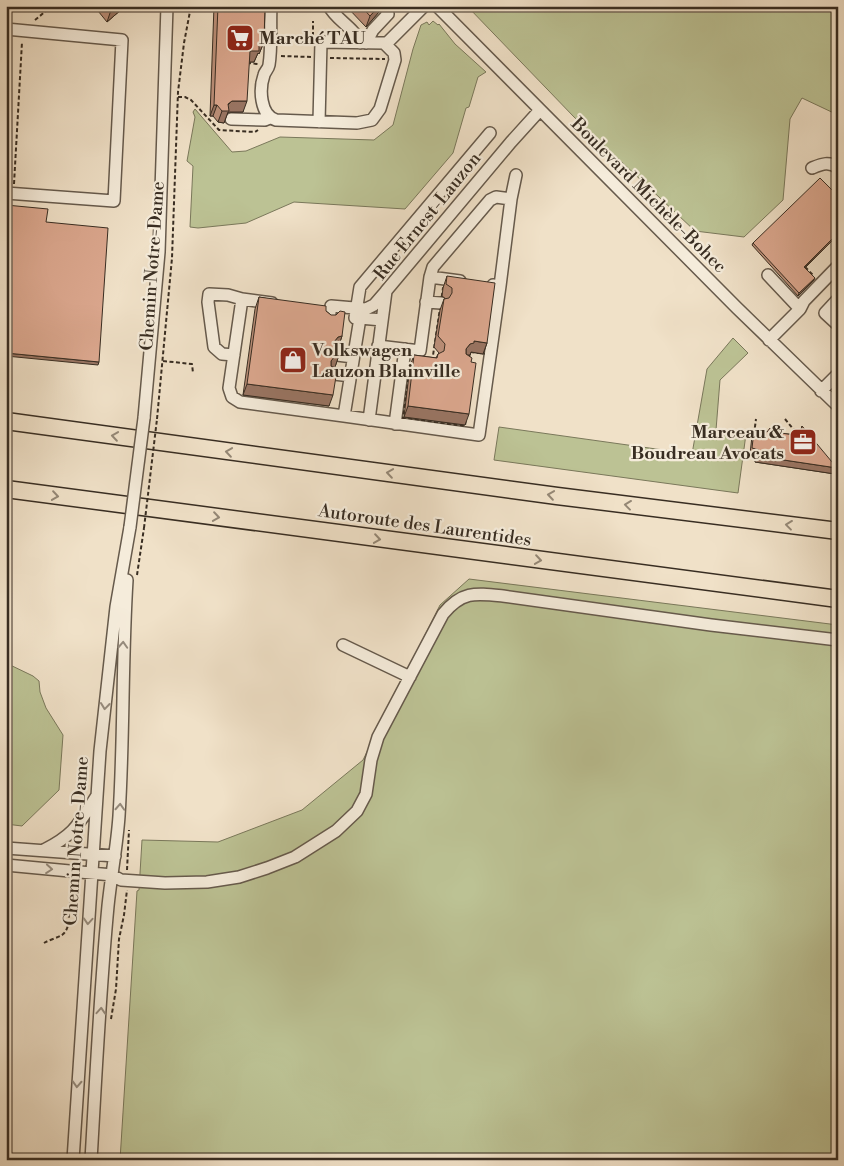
<svg xmlns="http://www.w3.org/2000/svg" width="844" height="1166" font-family="'Libre Bodoni',serif">
<style>
.green{fill:#bcc294;stroke:#7a785b}
.lines{fill:none;stroke-linecap:round;stroke-linejoin:round}
.minor-casing{stroke:#665a4c;stroke-width:14}
.highway-casing{stroke:#382d22;stroke-width:19}
.path{stroke:#382d22;stroke-width:2;stroke-dasharray:4 2.5;stroke-linecap:butt}
.minor{stroke:#f5ecdb;stroke-width:11}
.highway{stroke:#f0e1c8;stroke-width:16}
.minor-bridge-casing{stroke:#665a4c;stroke-width:14;stroke-linecap:butt}
.path-bridge{stroke:#382d22;stroke-width:2;stroke-dasharray:4 2.5;stroke-linecap:butt}
.minor-bridge{stroke:#f5ecdb;stroke-width:11}
.wall{fill:#bc907a;stroke:#382d22}
.shaded-wall{fill:#997563;stroke:#382d22}
.building{fill:#dba78e;stroke:#382d22}
.oneway{stroke:#948775}
.oneway2{stroke:#968c7e}
.labels{text-anchor:middle;stroke-width:4.5;stroke-linejoin:round;paint-order:stroke}
.poi-label{font-size:18px;font-weight:bold;fill:#382d22;stroke:#f5ecdb;text-anchor:start}
.street-label{font-size:18px;fill:#382d22;stroke:#f5ecdb}
</style>
<rect width="100%" height="100%" fill="#f0e1c8"/>
<filter id="stains"><feTurbulence type="fractalNoise" baseFrequency=".004" numOctaves="4"/><feColorMatrix values="0 0 0 0 .2 0 0 0 0 .09 0 0 0 0 .02 0 0 0 .5 -.17"/></filter>
<radialGradient id="worn" r=".72"><stop offset=".6" stop-color="#630" stop-opacity="0"/><stop offset="1" stop-color="#630" stop-opacity=".3"/></radialGradient>
<path class="green" d="M467,6h371v109l-36,-17 -12,21 -7,81 -39,37 -49,-6 -121,-114z
M433,21l5,4 1,-1 16,20 31,28 -8,5 -9,30 -3,1 -13,45 -48,56 -111,-7 -48,21 -48,5 -8,-1 3,-61 -6,-5 8,-44 -2,-5 2,-3 37,43 14,-1 34,-14 94,3 19,-15 20,-76 8,-24 6,-3 2,3z
M733,338l15,15 -28,27 -4,50 30,4 -8,59 -244,-33 5,-33 193,27 15,-85z
M469,579l369,46v535h-718l17,-269 2,-1 3,-50 76,2 84,-32 61,-50 77,-155z
M6,663l27,13 6,5 1,11 6,16 17,27 -4,55 -37,36 -16,-2z"/>
<g class="lines">
<defs>
<path id="minor" d="M271,6c-1,20 1,40 -2,59 -1,5 -4,6 -5,10 -5,14 -4,40 12,45l81,3 15,-3 8,-11 15,-49 -1,-7 -10,-10 -63,-1 -2,80
M329,6c7,14 26,22 31,37
M437,6l300,302 101,98
M6,29l116,11 -8,161 -108,-8
M366,43l7,-13 15,-16 -3,-8
M386,44l38,-38
M231,119l34,1 5,-2
M812,168c10,-4 17,-7 26,0
M511,199l5,-24
M768,275l32,34 -31,31
M430,277l3,-10 57,-67 6,-3 15,2 -11,87 -7,-1
M838,299l-13,14 13,12
M426,302l15,1
M272,303l-30,-4 -13,89 3,9 8,5 104,14
M800,309l4,-8 34,-35
M355,318l5,-31 130,-154
M329,319l2,-13 35,3 8,-4 13,-15
M382,320l-22,-2 -16,98 135,19 21,-149
M378,346l42,5 10,-74 30,4
M234,355l-12,-1 -8,-7 -6,-45 1,-8 19,1 14,4
M337,355l16,2
M334,374l17,2
M821,391l17,-17
M144,418l15,-166 8,-246
M369,420l17,-129 125,-149 29,-32
M395,424l10,-75
M343,645l67,32
M6,848l109,8
M44,850c31,-16 34,-25 52,-53
M6,865l106,10 9,5 44,3 42,-1 32,-5 28,-9 28,-11 41,-26 21,-20 9,-17 5,-34 7,-23 65,-123c19,-23 32,-21 60,-18l208,29 127,15
M73,1160l27,-409 16,-144 14,-80
M91,1160c5,-85 9,-170 17,-254 3,-30 9,-60 11,-90 5,-79 3,-157 8,-236"/>
<path id="highway" d="M6,421l551,75 281,35
M6,489l832,110"/>
</defs>
<use href="#minor" class="minor-casing"/>
<use href="#highway" class="highway-casing"/>
<path class="path" d="M314,11v-5
M35,20l17,-14
M313,36v-15
M281,56l30,1
M330,58l55,1
M247,63l11,1
M178,97h7l6,3 28,30 36,2 3,-2
M14,184l8,-142
M805,267l9,9
M443,288l51,6 -8,60 -16,-2 -3,21 5,1 -7,52 -62,-8 7,-52 21,3z
M163,361l29,3 1,9
M157,419l15,-161 6,-166 6,-49 7,-37
M785,419l14,17
M754,434l2,-15
M137,575l7,-47
M127,870l2,-40
M6,910l3,-3
M44,943c5,-3 13,-5 18,-8 13,-10 1,-30 13,-41
M111,1019l5,-30 3,-50 5,-24 3,-25"/>
<use href="#minor" class="minor"/>
<use href="#highway" class="highway"/>
<defs>
<path id="minor-bridge" d="M130,527l14,-109"/>
</defs>
<use href="#minor-bridge" class="minor-bridge-casing"/>
<path class="path-bridge" d="M144,528l13,-109"/>
<use href="#minor-bridge" class="minor-bridge"/>
</g>
<path class="wall" d="M94,6h29l-1,3 -15,13z
M214,6h51l-1,36 -5,12 -1,-1 -4,9h-5l-6,50h-15l-4,11 -6,-1 -5,-6h-3z
M346,6h36l-3,6 -13,15z
M838,235l-33,33 9,12 -16,16 -46,-51 1,-2z
M447,276l40,67 -4,11 -12,-2 -1,3h-2l-3,70 -61,-8 6,-51 4,-11 22,3 2,-4 1,-1 -5,-6 6,-37 4,-11h2l-4,-3 1,-8z
M259,297l67,14 5,4 11,21 -4,12h-2l3,7 -4,12h-2l-4,39 -86,-11 12,-86z
M802,426l33,48 -80,-12 2,-6 -7,-2 2,-18 2,-5 45,4z"/>
<path class="shaded-wall" d="M116,6h7l-1,3 -15,13 4,-12z
M379,6h3l-3,6 -13,15 4,-11z
M259,42h5l-5,12 -1,-1 -4,9h-8l4,-11z
M232,101h15l-4,11h-15l-4,11 -6,-1 4,-11z
M214,105h3l-4,11h-3z
M838,233v2l-35,34 1,-2z
M815,278l-1,2 -16,16 1,-3z
M342,336l-4,12h-4v-6l4,-5z
M474,341l13,2 -4,11 -12,-2 -1,3h-4v-6l4,-5z
M6,353l93,9 -1,3 -92,-9z
M339,355l-4,12h-4v-6l4,-5z
M247,384l86,11 -4,11 -86,-11z
M408,406l61,8 -4,11 -61,-8z
M757,456l80,12 -2,6 -80,-12z"/>
<path class="building" d="M108,6h8l-5,4z
M218,6h47l-1,36h-5v9h-9l-3,50h-15l-4,3 1,7h-7l-5,-6h-3z
M361,6h18l-9,10z
M820,178l18,18v37l-34,34 11,11 -16,15 -46,-50z
M6,205l42,4 -2,13 62,6 -9,134 -93,-9z
M447,276l48,7 -8,60 -13,-2v2l-4,1 -4,5v5l6,4 -1,4 5,1 -7,51 -61,-8 6,-51 23,3 1,-4 6,-3 1,-7 -7,-8 6,-37 5,-1 3,-5v-5l-6,-4z
M259,297l67,9v5l5,4h5l4,-4 5,1 -3,24 -4,1 -4,5v5l6,4 -1,4 -4,1 -4,5v5l6,4 -4,25 -86,-11z
M802,426l35,42 -80,-12 2,-6 -7,-2 2,-17 13,1 3,-4 4,4 27,4z"/>
<defs><path id="oneway-chevron" d="M-2-3.5L2.5 0L-2 3.5" fill="none" stroke-width="1.6" stroke-linecap="round" stroke-linejoin="round" transform="scale(1.25)"/></defs>
<g class="oneway">
<use href="#oneway-chevron" transform="translate(115 436) rotate(-172)"/>
<use href="#oneway-chevron" transform="translate(229 452) rotate(-172)"/>
<use href="#oneway-chevron" transform="translate(390 473) rotate(-172)"/>
<use href="#oneway-chevron" transform="translate(551 495) rotate(-172)"/>
<use href="#oneway-chevron" transform="translate(55 496) rotate(8)"/>
<use href="#oneway-chevron" transform="translate(628 505) rotate(-173)"/>
<use href="#oneway-chevron" transform="translate(216 517) rotate(8)"/>
<use href="#oneway-chevron" transform="translate(789 525) rotate(-173)"/>
<use href="#oneway-chevron" transform="translate(377 539) rotate(8)"/>
<use href="#oneway-chevron" transform="translate(538 560) rotate(8)"/>
</g>
<g class="oneway2">
<use href="#oneway-chevron" transform="translate(123 645) rotate(-87)"/>
<use href="#oneway-chevron" transform="translate(105 706) rotate(96)"/>
<use href="#oneway-chevron" transform="translate(120 807) rotate(-87)"/>
<use href="#oneway-chevron" transform="translate(49 869) rotate(5)"/>
<use href="#oneway-chevron" transform="translate(88 921) rotate(94)"/>
<use href="#oneway-chevron" transform="translate(101 1011) rotate(-86)"/>
<use href="#oneway-chevron" transform="translate(77 1084) rotate(93)"/>
</g>
<defs>
<symbol id="supermarket-square" viewBox="-11 -11 22 22"><rect x="-9" y="-9" width="18" height="18" rx="4" fill="#8f2418" stroke="#f5ecdb"/><path d="M-6-5.5h2.5l.6 2H6L4.5 2H-2.5L-4.4-4H-6ZM-1.5 3.2a1.3 1.3 0 1 0 .1 0ZM3 3.2a1.3 1.3 0 1 0 .1 0Z" fill="#fff"/></symbol>
<symbol id="shop-square" viewBox="-11 -11 22 22"><rect x="-9" y="-9" width="18" height="18" rx="4" fill="#8f2418" stroke="#f5ecdb"/><path d="M-5-2.5h2.3a2.7 3.5 0 0 1 5.4 0H5L5.5 6h-11ZM-1.5-2.5h3a1.5 2.3 0 0 0-3 0Z" fill="#fff"/></symbol>
<symbol id="office-square" viewBox="-11 -11 22 22"><rect x="-9" y="-9" width="18" height="18" rx="4" fill="#8f2418" stroke="#f5ecdb"/><path d="M-6-3h4V-5.5h4V-3h4V5H-6ZM-1-4.5V-3h2v-1.5ZM-6 0V1H6V0Z" fill="#fff"/></symbol>
</defs>
<g fill-rule="evenodd">
<use href="#supermarket-square" x="224" y="22" width="32" height="32"/>
<use href="#shop-square" x="277" y="344" width="32" height="32"/>
<use href="#office-square" x="787" y="426" width="32" height="32"/>
</g>
<g class="labels">
<g class="poi-label">
<text x="259" y="44">Marché TAU</text>
<text x="312" y="356">Volkswagen<tspan x="312" dy="21">Lauzon Blainville</tspan></text>
<text x="784" y="438" text-anchor="end">Marceau &amp;<tspan x="784" dy="21">Boudreau Avocats</tspan></text>
</g>
<g class="street-label">
<text transform="translate(649 195) rotate(45)" y="6">Boulevard Michèle-Bohec</text>
<text transform="translate(427 216) rotate(-51)" y="6">Rue Ernest-Lauzon</text>
<text transform="translate(152 266) rotate(-86)" y="6">Chemin Notre-Dame</text>
<text transform="translate(425 525) rotate(8)" y="6">Autoroute des Laurentides</text>
<text transform="translate(76 841) rotate(-86)" y="6">Chemin Notre-Dame</text>
</g>
</g>
<rect width="844" height="1166" fill="none" stroke="#f0e1c8" stroke-width="25"/>
<rect x="8" y="8" width="829" height="1151" fill="none" stroke="#382d22" stroke-width="2.5"/>
<rect x="12" y="12" width="819" height="1141" fill="none" stroke="#382d22"/>
<rect width="100%" height="100%" filter="url(#stains)"/>
<rect width="100%" height="100%" fill="url(#worn)"/>
</svg>
